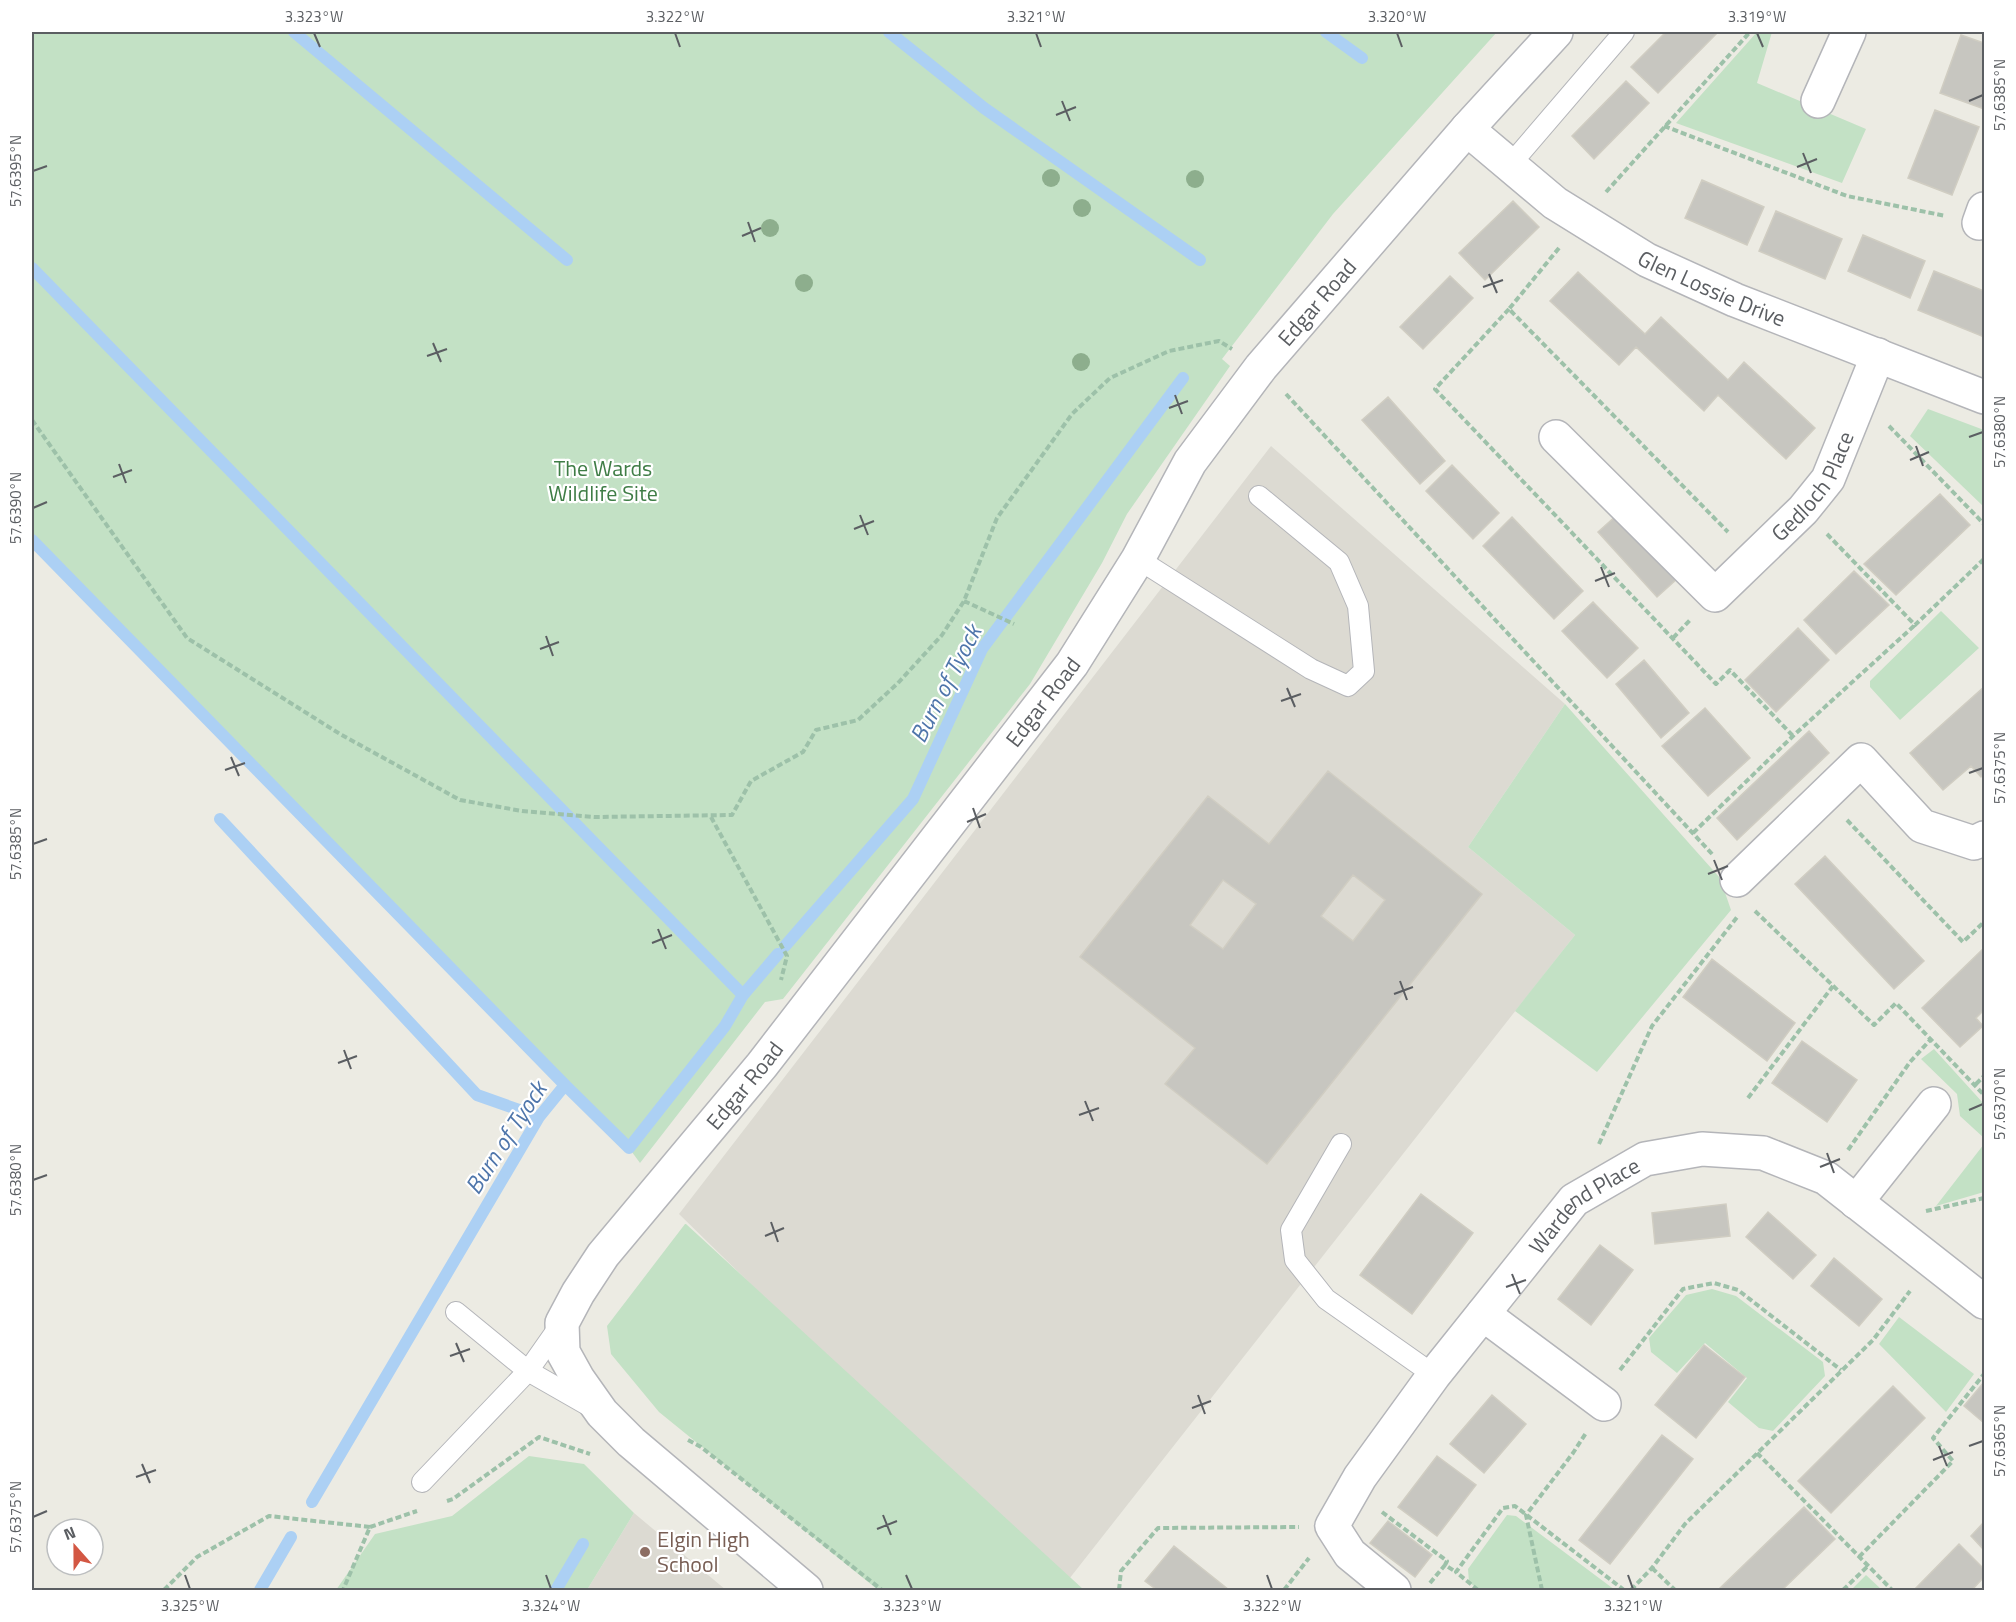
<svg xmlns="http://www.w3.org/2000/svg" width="2016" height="1622" font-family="'Titillium Web',sans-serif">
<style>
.education{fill:#dcdad2}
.green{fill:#c3e1c5}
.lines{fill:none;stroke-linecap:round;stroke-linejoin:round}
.stream{stroke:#acd0f4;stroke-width:12}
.building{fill:#c7c6c0;stroke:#d0cdc2;stroke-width:1.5;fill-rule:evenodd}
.service-casing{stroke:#b4b5b9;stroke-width:22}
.minor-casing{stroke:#b4b5b9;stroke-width:36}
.path{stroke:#9dc1a9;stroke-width:4;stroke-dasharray:6 3;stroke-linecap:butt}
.service{stroke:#fff;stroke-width:20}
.minor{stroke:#fff;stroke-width:33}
.tree{fill:#8dae8d}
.ticks{fill:none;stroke:#5b5e62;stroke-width:2}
.education-dot{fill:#8d6e63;stroke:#fff;stroke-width:2}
.labels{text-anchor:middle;stroke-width:4.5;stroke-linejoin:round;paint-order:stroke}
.street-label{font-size:22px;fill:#5b5e62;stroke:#fff}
.park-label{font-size:22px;fill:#3f7d46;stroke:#fff}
.education-label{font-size:22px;fill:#785e54;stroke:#fff;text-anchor:start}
.water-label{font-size:24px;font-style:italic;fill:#4f76ab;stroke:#fff}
.neatline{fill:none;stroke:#5b5e62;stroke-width:2}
.ticks-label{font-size:15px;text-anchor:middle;fill:#5b5e62}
</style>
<rect width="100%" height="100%" fill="#ecebe3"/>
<path class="education" d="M1271,446l294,258 -97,143 107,88 -513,653 -383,-374z
M634,1513l92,77h-139z"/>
<path class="green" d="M32,32h1465l-164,182 -111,145 8,7 -103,148 -25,49 -72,121 -247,315 -18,3 -125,161 -11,-15 -597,-608z
M1757,32h15l-15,51 109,46 -24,54 -166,-60z
M1928,409l56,21 -1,76 -73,-70z
M1941,611l38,37 -79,72 -30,-33v-6z
M1565,704l155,174 11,32 -134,162 -82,-61 60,-76 -107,-88z
M1934,1049l50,55v34l-24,-22 -3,-22 -36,-35z
M1984,1144v48l-48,14z
M685,1224h1l398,366h-206l-219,-178 -48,-58 -4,-28z
M1712,1289l24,7 87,66 2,14 -52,55 -14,-3 -31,-26 19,-24 -42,-35 -28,30 -26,-21 -2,-14 37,-43z
M1899,1317l75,57 -28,38 -67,-68z
M529,1456l55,8 50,49 -47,77h-251l39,-56 77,-18z
M1507,1515l9,1 99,74h-136l-10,-8 -1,-13z
M1866,1575l16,15h-31z"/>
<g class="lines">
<path class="stream" d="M294,32l273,228
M889,32l95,76 216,152
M1326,32l36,26
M32,268l711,727
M32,540l533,545
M220,819l257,276 62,22
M785,946l128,-147 69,-150 201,-271
M312,1502l227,-385 26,-32 64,63 96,-122 18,-31 35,-41
M260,1590l31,-53
M556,1590l27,-46"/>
</g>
<path class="building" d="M1666,32h52l-60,61 -27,-26z
M1961,35l23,8v66l-44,-16z
M1626,81l23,22 -55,56 -22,-23z
M1935,110l44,17 -27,68 -44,-17z
M1702,180l62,27 -17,38 -62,-27z
M1513,201l26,26 -54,53 -26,-27z
M1776,211l66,28 -17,40 -66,-28z
M1863,235l62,26 -15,37 -62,-27z
M1934,271l50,20v46l-66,-27z
M1578,272l67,62 16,-17 67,63 16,-18 71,66 -29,31 -68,-64 -14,16 -68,-64 -17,18 -69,-64z
M1450,276l23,22 -50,51 -23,-22z
M1388,397l57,64 -25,23 -58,-64z
M1452,465l47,48 -26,26 -47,-48z
M1940,494l30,31 -74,70 -32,-31z
M1618,514l59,65 -20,18 -59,-65z
M1512,517l71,74 -29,28 -71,-73z
M1854,571l35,34 -53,49 -32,-34z
M1593,602l45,46 -31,30 -45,-47z
M1798,628l31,32 -53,52 -31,-32z
M1644,660l45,53 -28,25 -45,-54z
M1984,687v87l-3,3 -10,-11 -28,24 -33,-37z
M1705,708l45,50 -42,38 -46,-50z
M1809,731l20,22 -92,87 -20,-22z
M1328,771l154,123 -215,270 -102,-80 30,-36 -115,-91 128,-161 61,48zM1353,875l32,25 -32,41 -32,-25zM1223,880l33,24 -33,45 -33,-24z
M1825,856l99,105 -30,28 -99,-105z
M1984,948v62l-8,8 7,8 -23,21 -38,-39z
M1712,959l83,64 -28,38 -84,-64z
M1802,1041l55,39 -30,42 -55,-39z
M1421,1194l52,39 -61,81 -52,-39z
M1726,1204l4,32 -75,8 -3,-31z
M1768,1212l48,43 -23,24 -47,-42z
M1600,1245l33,25 -42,55 -33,-26z
M1834,1258l48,41 -23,27 -48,-40z
M1704,1345l41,32 -49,61 -41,-33z
M1984,1382v41l-20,-17z
M1893,1386l32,32 -94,95 -33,-32z
M1492,1395l34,29 -42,49 -34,-29z
M1662,1435l31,24 -83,105 -31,-24z
M1437,1456l39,29 -39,51 -39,-29z
M1804,1507l31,32 -53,51h-64z
M1388,1521l44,34 -17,22 -45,-34z
M1984,1522v28l-13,-14z
M1959,1544l25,25v8l-12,13h-58z
M1174,1546l55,44h-72l-12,-9z"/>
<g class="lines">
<defs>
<path id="service" d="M1510,165l114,-133
M1138,559l173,110 37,17 16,-15 -6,-65 -19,-44 -80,-66
M1341,1144l-50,86 4,30 31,39 108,76
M456,1312l72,59 63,36
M422,1482l106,-111 33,-47"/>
<g id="minor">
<path d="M1818,101l31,-69"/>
<path id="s1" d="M1467,129l88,74 92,57 88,40 249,97"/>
<path d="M1979,223l5,-14"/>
<path id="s2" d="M1556,437l159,158 88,-85 25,-31 50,-124"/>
<path d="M1737,880l124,-120 61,66 52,17 10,-5"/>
<path d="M1856,1202l78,-98"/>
<path d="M1483,1314l121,90"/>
<path id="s3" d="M806,1590l-175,-148 -29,-29 -24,-34 -15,-27 -1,-29 16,-30 25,-38 159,-190 310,-401 66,-105 52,-97 71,-95 206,-238 89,-97"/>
<path id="s4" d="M1394,1590l-44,-36 -18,-28 28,-49 74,-102 140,-175 71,-41 57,-10 61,4 63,25 158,124"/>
</g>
</defs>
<use href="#service" class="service-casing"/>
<use href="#minor" class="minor-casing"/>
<path class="path" d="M1664,126l183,70 99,20
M1606,192l144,-160
M1559,248l-50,61 219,223
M1509,309l-74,80 281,295 14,-14 63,66
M1286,394l427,461
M32,420l155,218 153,96 120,66 62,11 73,6 137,-2 19,-34 52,-29 13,-22 42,-10 40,-37 44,-48 22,-34 33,-83 75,-104 38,-36 59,-27 50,-10 13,8
M1889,426l95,98
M1827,534l88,91 69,-66
M964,601l50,23
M1673,638l18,-19
M711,817l76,139 -6,24
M1847,820l116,122 21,-20
M1693,833l100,-97 122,-111
M1755,911l119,114 22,-22 88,92
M1976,1084l8,-8
M1748,1098l85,-112
M1599,1144l53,-118 86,-110
M1848,1150l62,-88 21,-23
M1926,1211l58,-13
M1620,1370l63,-81 31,-6 24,7 103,80
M688,1440l13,7 181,143
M1757,1453l135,137
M447,1501l6,-2 86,-62 51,17
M1382,1512l65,49 -2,4
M370,1527l47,-16
M1859,1557l94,-96 -20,-23 51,-64
M1652,1568l23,22
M1430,1583l15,-18 11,7
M164,1590l33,-33 72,-41 101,11 -27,63
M1119,1590l2,-19 37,-43 141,-1
M1284,1590l25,-32
M1478,1590l-22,-18 47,-64 12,-2 109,84
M1542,1590l-16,-75 47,-62 13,-20
M1631,1590l21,-22 33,-44 188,-184 37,-49
M1843,1590l25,-24"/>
<use href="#service" class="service"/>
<use href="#minor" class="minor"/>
</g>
<g class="tree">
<circle cx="1051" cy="178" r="9"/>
<circle cx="1195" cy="179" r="9"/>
<circle cx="1082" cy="208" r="9"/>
<circle cx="770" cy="228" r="9"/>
<circle cx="804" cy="283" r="9"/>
<circle cx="1081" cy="362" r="9"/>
</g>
<path class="ticks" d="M314,33l6,14M675,33l5,14M1036,33l5,14M1397,33l5,14M1757,33l6,14M1062,101l8,20M1969,101l14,-6M1056,115l20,-8M1803,153l8,20M1797,167l20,-8M33,171l14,-5M748,222l7,20M742,236l19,-8M1489,274l8,19M1483,287l20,-7M433,343l8,19M427,356l20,-7M1175,395l7,19M1169,408l19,-7M1969,437l14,-5M1916,446l7,20M1910,460l19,-8M119,464l7,19M113,477l19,-7M33,508l14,-6M860,515l8,20M854,529l20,-8M1601,567l8,20M1595,581l20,-8M546,636l7,20M540,649l19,-7M1287,688l8,19M1281,701l20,-7M231,757l8,19M225,770l20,-7M1969,773l14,-5M973,808l7,20M967,822l19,-8M33,844l14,-5M1714,860l8,20M1708,874l20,-8M658,929l8,20M652,943l20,-8M1400,981l7,19M1394,994l19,-7M344,1050l7,19M338,1063l19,-7M1085,1101l8,20M1969,1110l14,-6M1079,1115l20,-7M1827,1153l7,20M1820,1167l20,-8M33,1180l14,-5M771,1222l7,20M765,1236l19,-8M1512,1274l8,20M1506,1287l20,-7M456,1343l8,19M450,1356l20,-7M1198,1395l7,19M1192,1408l19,-7M1939,1446l8,20M1969,1446l14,-5M1933,1460l20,-8M142,1464l8,19M136,1477l20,-7M883,1515l8,20M33,1517l14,-6M877,1529l20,-8M185,1575l5,14M546,1575l5,14M906,1575l6,14M1267,1575l5,14M1628,1575l5,14"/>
<circle class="education-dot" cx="645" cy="1552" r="6"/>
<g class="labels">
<g class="street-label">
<text dy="8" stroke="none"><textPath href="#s1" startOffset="294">Glen Lossie Drive</textPath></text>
<text dy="8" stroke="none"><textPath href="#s3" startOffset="1644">Edgar Road</textPath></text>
<text dy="8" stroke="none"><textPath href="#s2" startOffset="372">Gedloch Place</textPath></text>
<text dy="8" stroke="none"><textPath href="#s3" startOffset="1158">Edgar Road</textPath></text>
<text dy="8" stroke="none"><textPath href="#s3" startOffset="672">Edgar Road</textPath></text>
<text dy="8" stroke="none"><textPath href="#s4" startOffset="501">Wardend Place</textPath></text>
</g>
<g class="park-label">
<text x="603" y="476">The Wards<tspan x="603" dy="25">Wildlife Site</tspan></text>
</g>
<g class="education-label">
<text x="657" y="1547">Elgin High<tspan x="657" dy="25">School</tspan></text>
</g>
<g class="water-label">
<text transform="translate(946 684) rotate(-63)" y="8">Burn of Tyock</text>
<text transform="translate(506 1138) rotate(-57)" y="8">Burn of Tyock</text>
</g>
</g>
<rect width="2016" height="1622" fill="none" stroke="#ffffff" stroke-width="66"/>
<g transform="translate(75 1547) rotate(339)"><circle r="28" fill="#ffffff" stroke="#bdbfc0" stroke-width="1.5"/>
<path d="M0-4.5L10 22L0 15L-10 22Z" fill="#d35743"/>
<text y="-9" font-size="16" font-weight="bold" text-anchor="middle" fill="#5b5e62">N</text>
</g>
<rect x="33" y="33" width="1950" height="1556" class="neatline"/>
<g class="ticks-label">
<text x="314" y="22">3.323°W</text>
<text x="675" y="22">3.322°W</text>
<text x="1036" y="22">3.321°W</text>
<text x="1397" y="22">3.320°W</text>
<text x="1757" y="22">3.319°W</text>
<text transform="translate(2000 95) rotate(-90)" y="5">57.6385°N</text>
<text transform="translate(16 171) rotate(-90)" y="5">57.6395°N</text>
<text transform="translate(2000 432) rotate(-90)" y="5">57.6380°N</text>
<text transform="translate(16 508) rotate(-90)" y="5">57.6390°N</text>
<text transform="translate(2000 768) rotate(-90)" y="5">57.6375°N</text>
<text transform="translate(16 844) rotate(-90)" y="5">57.6385°N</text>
<text transform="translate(2000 1104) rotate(-90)" y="5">57.6370°N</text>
<text transform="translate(16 1180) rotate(-90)" y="5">57.6380°N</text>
<text transform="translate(2000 1441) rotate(-90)" y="5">57.6365°N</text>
<text transform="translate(16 1517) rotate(-90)" y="5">57.6375°N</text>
<text x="190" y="1611">3.325°W</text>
<text x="551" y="1611">3.324°W</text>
<text x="912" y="1611">3.323°W</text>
<text x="1272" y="1611">3.322°W</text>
<text x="1633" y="1611">3.321°W</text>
</g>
</svg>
